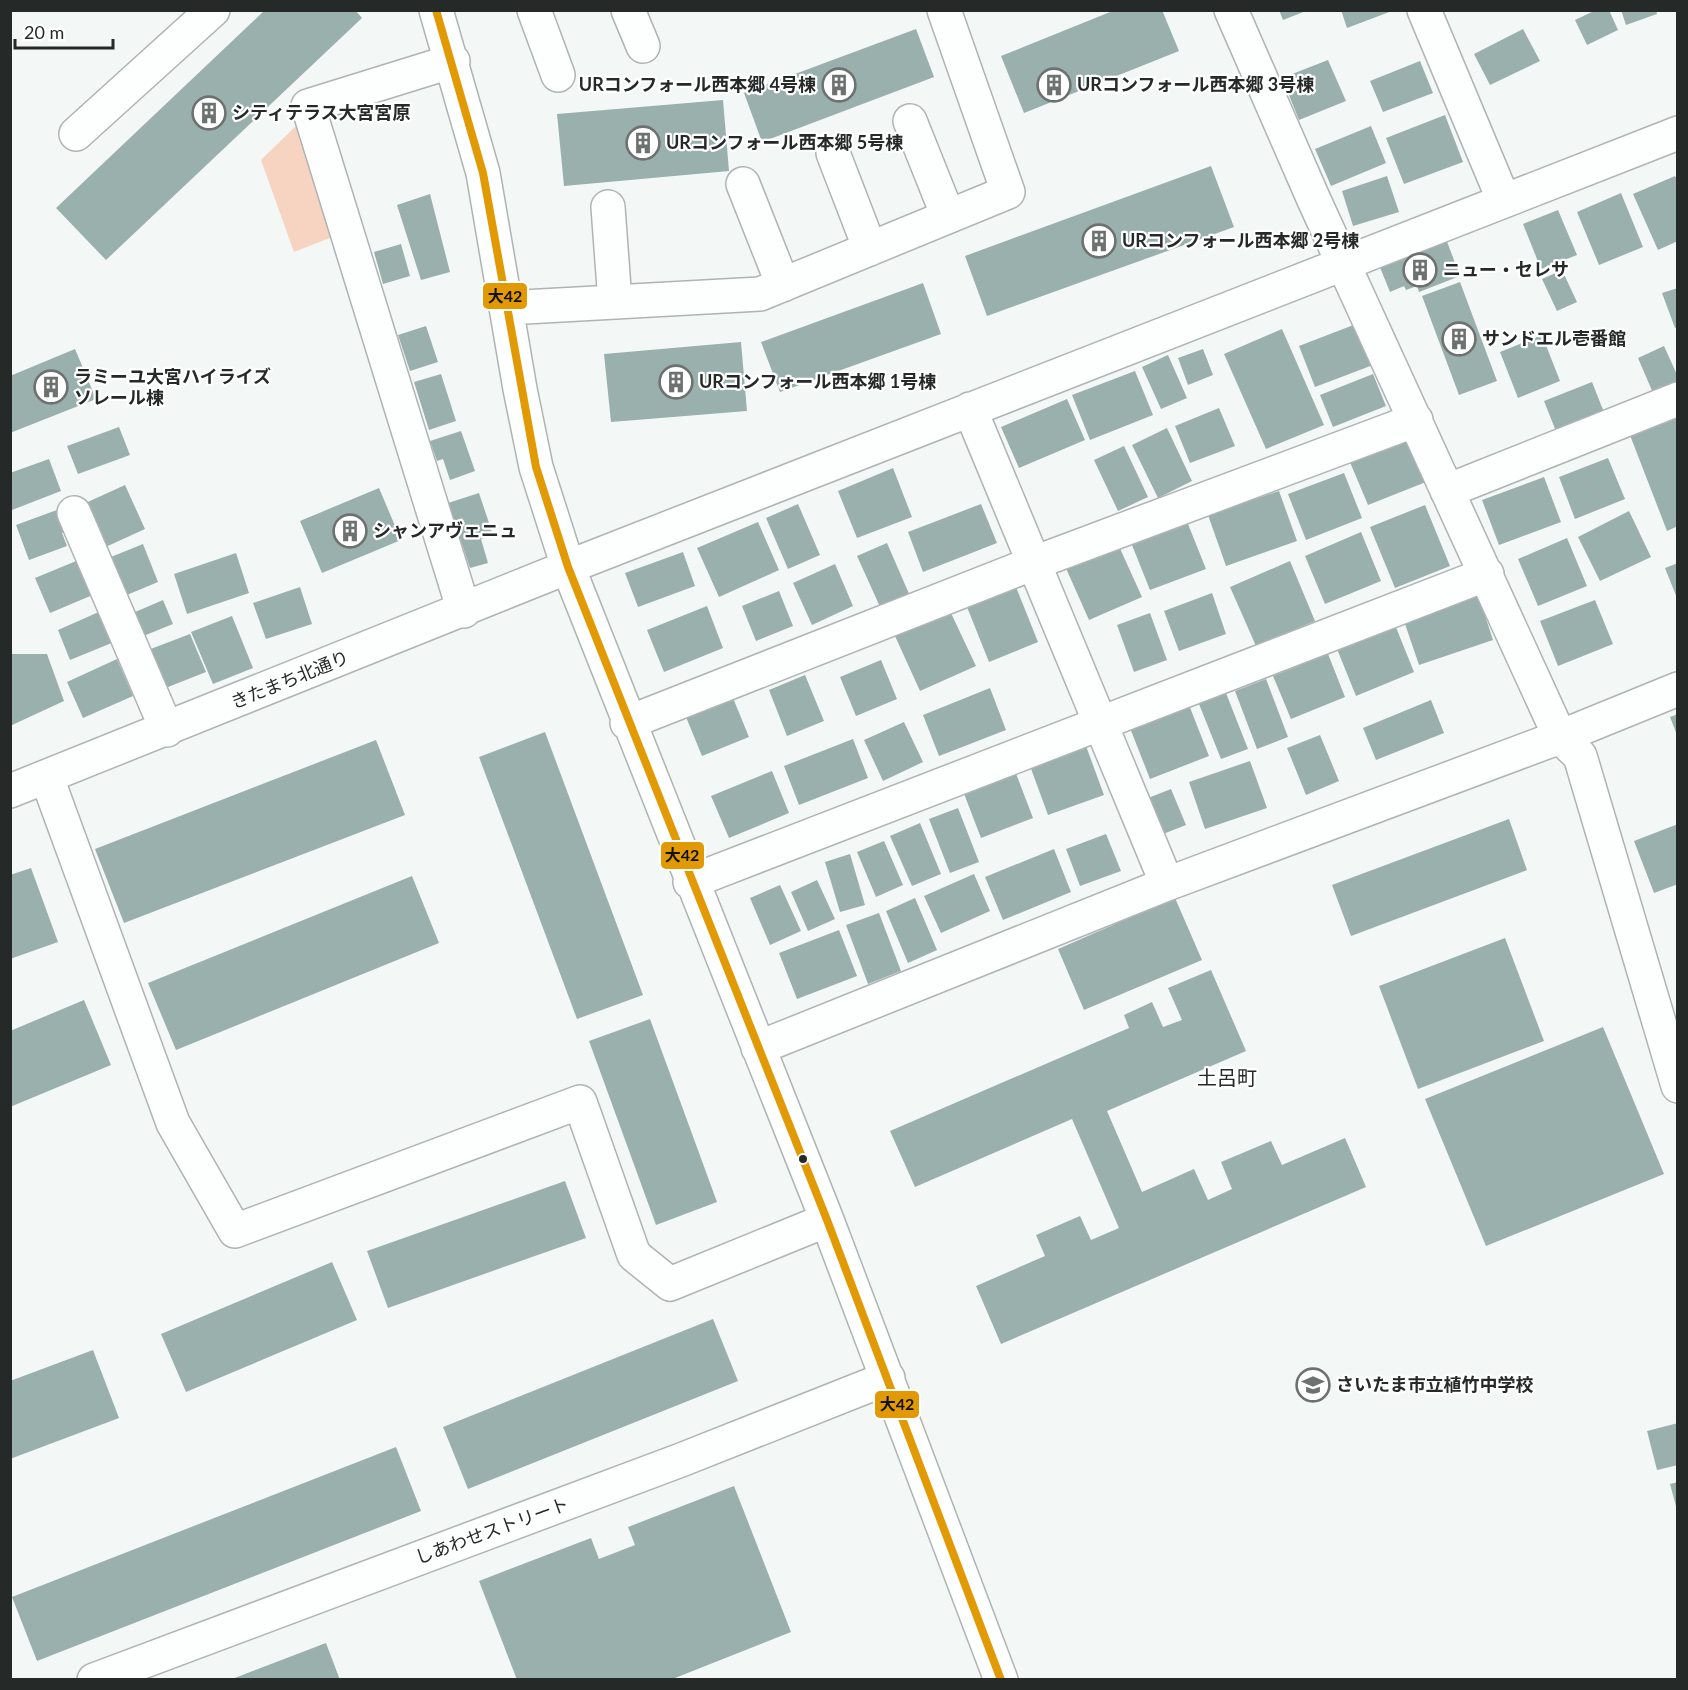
<svg xmlns="http://www.w3.org/2000/svg" width="1688" height="1690" font-family="Lato,'Noto Sans JP',sans-serif">
<style>
.green{fill:#f7d3c1}
.building{fill:#9ab0ad}
.lines{fill:none;stroke-linecap:round;stroke-linejoin:round}
.minor-casing{stroke:#afb4b3;stroke-width:36}
.minor{stroke:#fdfefe;stroke-width:33}
.bus-1-casing{stroke:#fff;stroke-width:12}
.bus-1{stroke:#e29a04;stroke-width:8}
.bus-dot{fill:#252928;stroke:#fff;stroke-width:2}
.labels{text-anchor:middle;stroke-width:4.5;stroke-linejoin:round;paint-order:stroke}
.poi-label{font-size:18px;font-weight:bold;fill:#252928;stroke:#fff;text-anchor:start}
.street-label{font-size:18px;fill:#252928;stroke:#fff}
.neighbourhood-label{font-size:20px;fill:#252928;stroke:#fff}
.line-badge{stroke:#fff;stroke-width:2}
.pale-badge-label{font-size:16px;text-anchor:middle;font-weight:bold;fill:#111}
</style>
<rect width="100%" height="100%" fill="#f3f8f7"/>
<path class="green" d="M299,123l36,113 -41,16 -33,-92z"/>
<path class="building" d="M265,10h90l7,8 -256,242 -50,-52z
M1115,10h47l17,41 -155,62 -23,-57z
M1279,10h27v1l-23,9z
M1341,10h51v1l-45,17z
M1596,10h13l9,20 -31,15 -12,-25z
M1621,10h35l1,4 -31,11z
M916,29l18,48 -172,65 -18,-49z
M1523,29l17,32 -50,24 -16,-31z
M1328,60l18,41 -47,19 -17,-42z
M1420,61l13,32 -50,19 -13,-31z
M723,100l6,71 -165,15 -7,-72z
M1445,115l18,47 -59,22 -18,-46z
M1371,126l15,37 -55,23 -16,-37z
M1211,166l23,61 -247,89 -22,-60z
M1387,176l12,36 -46,14 -11,-35z
M1675,176l3,5v60l-20,9 -25,-56z
M1621,193l22,54 -44,18 -22,-53z
M430,194l20,78 -29,8 -24,-75z
M1558,210l19,45 -36,14 -18,-45z
M1446,239l14,37 -41,16 -2,-6 -11,4 -2,-4 -14,6 -11,-27z
M401,244l9,32 -27,8 -9,-32z
M1562,270l15,32 -20,9 -15,-32z
M1460,282l37,99 -38,14 -37,-99z
M923,283l18,51 -161,58 -19,-50z
M1678,288v39l-3,1 -13,-35z
M1356,324l17,41 -58,22 -16,-41z
M426,326l12,36 -28,9 -12,-36z
M1282,329l42,96 -58,24 -42,-95z
M1542,335l18,46 -42,17 -18,-46z
M741,342l6,69 -136,11 -7,-68z
M1664,346l14,31v14l-22,9 -18,-42z
M75,349l21,50 -86,34v-57z
M1203,349l10,26 -25,10 -10,-27z
M1168,355l19,43 -26,11 -19,-42z
M1135,371l18,44 -63,25 -18,-45z
M441,374l15,47 -27,9 -15,-48z
M1373,374l13,32 -53,21 -13,-32z
M1592,382l15,38 -48,19 -15,-38z
M1067,399l18,41 -66,28 -18,-41z
M1219,408l16,38 -45,17 -15,-37z
M1678,411v115l-11,5 -39,-101z
M119,427l11,28 -52,19 -11,-28z
M1167,428l25,53 -34,17 -26,-53z
M461,431l14,40 -25,9 -7,-21 -6,2 -7,-20z
M1405,432l21,50 -58,23 -21,-50z
M1124,446l24,51 -30,14 -24,-51z
M1608,458l17,41 -50,20 -16,-42z
M49,459l12,32 -49,19 -2,-37z
M893,468l19,49 -55,21 -19,-47z
M1344,473l18,45 -56,22 -18,-46z
M1544,477l17,45 -62,23 -17,-45z
M125,485l20,44 -46,21 -20,-44z
M379,488l22,52 -79,33 -22,-52z
M1279,491l18,50 -71,25 -18,-51z
M479,493l14,42 -12,4 7,24 -18,5 -22,-65z
M798,504l22,51 -32,14 -22,-51z
M981,504l16,39 -74,29 -15,-40z
M1425,505l25,61 -55,22 -25,-61z
M65,507l8,21 -11,5 5,13 -38,14 -13,-35z
M1629,511l22,46 -51,24 -22,-44z
M758,522l21,48 -60,27 -22,-49z
M1188,524l18,45 -56,21 -18,-45z
M1361,532l20,49 -56,23 -20,-48z
M1567,538l20,48 -49,20 -20,-47z
M887,543l23,53 -29,13 -24,-53z
M143,544l15,38 -36,15 -16,-38z
M1118,544l24,53 -53,23 -24,-54z
M683,552l12,34 -57,21 -13,-34z
M236,553l13,40 -62,21 -13,-40z
M81,559l14,35 -45,19 -15,-35z
M1290,561l25,60 -59,25 -26,-59z
M1678,563v35h-1l-12,-30z
M835,564l18,42 -41,19 -19,-42z
M300,587l12,37 -46,15 -13,-36z
M1016,587l22,55 -49,20 -22,-55z
M779,591l14,35 -37,15 -14,-35z
M1212,593l14,41 -47,17 -15,-40z
M1478,594l15,46 -74,25 -16,-47z
M163,600l10,24 -37,15 -10,-23z
M1595,600l18,44 -55,22 -18,-45z
M707,606l16,42 -59,24 -17,-42z
M101,611l13,31 -44,18 -12,-30z
M950,611l26,55 -56,25 -25,-55z
M1150,613l17,47 -33,12 -17,-47z
M232,616l21,52 -40,16 -22,-52z
M1393,620l21,52 -58,24 -21,-52z
M190,634l16,38 -43,17 -15,-39z
M10,654h37l17,47 -54,25z
M1328,654l17,43 -54,22 -18,-43z
M117,659l16,37 -50,22 -16,-36z
M881,660l16,39 -41,17 -16,-39z
M805,675l19,46 -37,15 -18,-46z
M1266,679l22,58 -31,12 -22,-58z
M990,688l16,42 -67,26 -16,-41z
M1226,693l22,56 -27,10 -22,-55z
M733,698l16,39 -47,19 -16,-39z
M1431,700l13,33 -68,27 -13,-32z
M1189,705l20,51 -59,23 -20,-51z
M1678,714v21h-1l-7,-18z
M904,722l19,40 -40,19 -19,-41z
M545,732l98,263 -66,24 -98,-262z
M1320,735l19,46 -33,14 -19,-47z
M853,739l15,39 -69,27 -15,-39z
M376,740l29,75 -281,108 -29,-74z
M1086,746l18,49 -56,20 -18,-49z
M1250,761l17,47 -62,21 -16,-47z
M772,771l17,42 -60,25 -18,-42z
M1015,771l18,47 -52,20 -18,-47z
M1171,789l15,36 -33,13 -15,-36z
M958,808l21,54 -29,11 -21,-54z
M1509,819l18,51 -176,66 -19,-51z
M920,823l21,51 -29,12 -22,-50z
M1678,824v60l-24,9 -20,-52z
M1106,834l15,37 -41,15 -14,-37z
M884,841l19,44 -27,12 -19,-45z
M1054,849l17,43 -68,28 -18,-43z
M850,854l15,51 -25,7 -15,-50z
M31,868l27,74 -48,17v-84z
M974,874l16,37 -49,22 -17,-37z
M412,876l27,67 -263,107 -28,-67z
M817,880l18,39 -27,12 -17,-39z
M780,885l21,46 -31,14 -20,-47z
M915,898l22,52 -29,13 -22,-52z
M1175,898l27,62 -118,50 -26,-61z
M879,913l22,58 -33,13 -22,-59z
M839,930l18,46 -60,23 -18,-46z
M1505,938l39,103 -126,48 -39,-103z
M1211,970l35,81 -139,60 35,81 52,-23 14,31 24,-11 -11,-27 50,-21 11,24 63,-27 21,49 -365,157 -25,-58 69,-30 -9,-21 44,-19 11,24 28,-12 -47,-109 -157,68 -25,-56 239,-103 -5,-13 28,-13 11,25 19,-7 -14,-32z
M84,1000l27,65 -101,42v-76z
M650,1019l67,183 -61,23 -67,-184z
M1603,1027l61,147 -178,72 -61,-147z
M565,1181l21,57 -198,70 -21,-57z
M332,1262l25,58 -171,72 -25,-58z
M713,1319l25,62 -270,108 -25,-62z
M93,1350l26,68 -109,41v-78z
M1678,1423v42l-21,5 -10,-39z
M396,1447l25,64 -384,150 -25,-64z
M1678,1482v28h-1l-7,-26z
M734,1486l57,146 -121,48h-153l-38,-99 112,-43 8,21 36,-14 -7,-18z
M326,1643l14,37h-108v-1z"/>
<g class="lines">
<defs>
<path id="minor" d="M436,10l47,163 37,216 16,78 32,100 259,653 174,460
M534,10l24,65
M628,10l15,36
M1231,10l83,190 246,537 20,19 98,330
M1424,10l80,191
M453,61l-145,45 156,505
M910,121l38,95
M76,134l137,-124
M833,153l37,96
M743,184l40,101
M608,207l7,95
M506,308l254,-14 248,-102 -64,-182
M970,409l197,475
M1447,491l231,-92
M74,513l93,217
M627,723l407,-160 382,-143
M47,778l126,345 62,108 345,-129 54,153 36,29 157,-64
M10,791l558,-224 1110,-434
M690,882l797,-308
M758,1048l409,-164 393,-147 118,-48
M94,1680l587,-220 207,-82"/>
</defs>
<use href="#minor" class="minor-casing"/>
<use href="#minor" class="minor"/>
<defs>
<path id="bus-1" d="M436,10l47,163 53,294 32,100 259,653 174,460"/>
</defs>
<use href="#bus-1" class="bus-1-casing"/>
<use href="#bus-1" class="bus-1"/>
</g>
<defs>
<symbol id="building-ring" viewBox="-11 -11 22 22"><circle r="9.5" fill="#fff" stroke="#6d7170" stroke-width="1.5"/><path d="M-4-6H4V6H1V3H-1V6H-4ZM-2.5-4.3h1.7v1.8h-1.7ZM.8-4.3h1.7v1.8H.8ZM-2.5-1h1.7V.8h-1.7ZM.8-1h1.7V.8H.8Z" fill="#6d7170"/></symbol>
<symbol id="school-ring" viewBox="-11 -11 22 22"><circle r="9.5" fill="#fff" stroke="#6d7170" stroke-width="1.5"/><path d="M0-5L7-2L0 1L-7-2ZM-4 1L0 2.5L4 1V4Q0 6-4 4Z" fill="#6d7170"/></symbol>
</defs>
<g fill-rule="evenodd">
<use href="#building-ring" x="820" y="66" width="38" height="38"/>
<use href="#building-ring" x="1035" y="66" width="38" height="38"/>
<use href="#building-ring" x="190" y="94" width="38" height="38"/>
<use href="#building-ring" x="624" y="124" width="38" height="38"/>
<use href="#building-ring" x="1080" y="222" width="38" height="38"/>
<use href="#building-ring" x="1401" y="251" width="38" height="38"/>
<use href="#building-ring" x="1440" y="320" width="38" height="38"/>
<use href="#building-ring" x="657" y="363" width="38" height="38"/>
<use href="#building-ring" x="32" y="368" width="38" height="38"/>
<use href="#building-ring" x="331" y="512" width="38" height="38"/>
<use href="#school-ring" x="1294" y="1366" width="38" height="38"/>
</g>
<circle class="bus-dot" cx="803" cy="1159" r="5"/>
<g class="labels">
<g class="poi-label">
<text x="816" y="91" text-anchor="end">URコンフォール西本郷 4号棟</text>
<text x="1077" y="91">URコンフォール西本郷 3号棟</text>
<text x="232" y="119">シティテラス大宮宮原</text>
<text x="666" y="149">URコンフォール西本郷 5号棟</text>
<text x="1122" y="247">URコンフォール西本郷 2号棟</text>
<text x="1443" y="276">ニュー・セレサ</text>
<text x="1482" y="345">サンドエル壱番館</text>
<text x="74" y="383">ラミーユ大宮ハイライズ<tspan x="74" dy="21">ソレール棟</tspan></text>
<text x="699" y="388">URコンフォール西本郷 1号棟</text>
<text x="373" y="537">シャンアヴェニュ</text>
<text x="1336" y="1391">さいたま市立植竹中学校</text>
</g>
<g class="street-label">
<text transform="translate(290 680) rotate(-22)" y="6">きたまち北通り</text>
<text transform="translate(492 1531) rotate(-20)" y="6">しあわせストリート</text>
</g>
<g class="neighbourhood-label">
<text x="1227" y="1085">土呂町</text>
</g>
</g>
<g class="line-badge">
<rect x="482" y="282" width="46" height="28" rx="6" fill="#e29a04"/>
<rect x="660" y="841" width="45" height="29" rx="6" fill="#e29a04"/>
<rect x="874" y="1390" width="46" height="29" rx="6" fill="#e29a04"/>
</g>
<g class="pale-badge-label">
<text x="505" y="302">大42</text>
<text x="682" y="861">大42</text>
<text x="897" y="1410">大42</text>
</g>
<rect width="1688" height="1690" fill="none" stroke="#252928" stroke-width="24"/>
<path d="M15 39v9h98v-9" fill="none" stroke="#252928" stroke-width="3"/>
<text x="24" y="39" font-size="18" fill="#252928" stroke="#ffffff" stroke-width="4.5" paint-order="stroke">20 m</text>
</svg>
